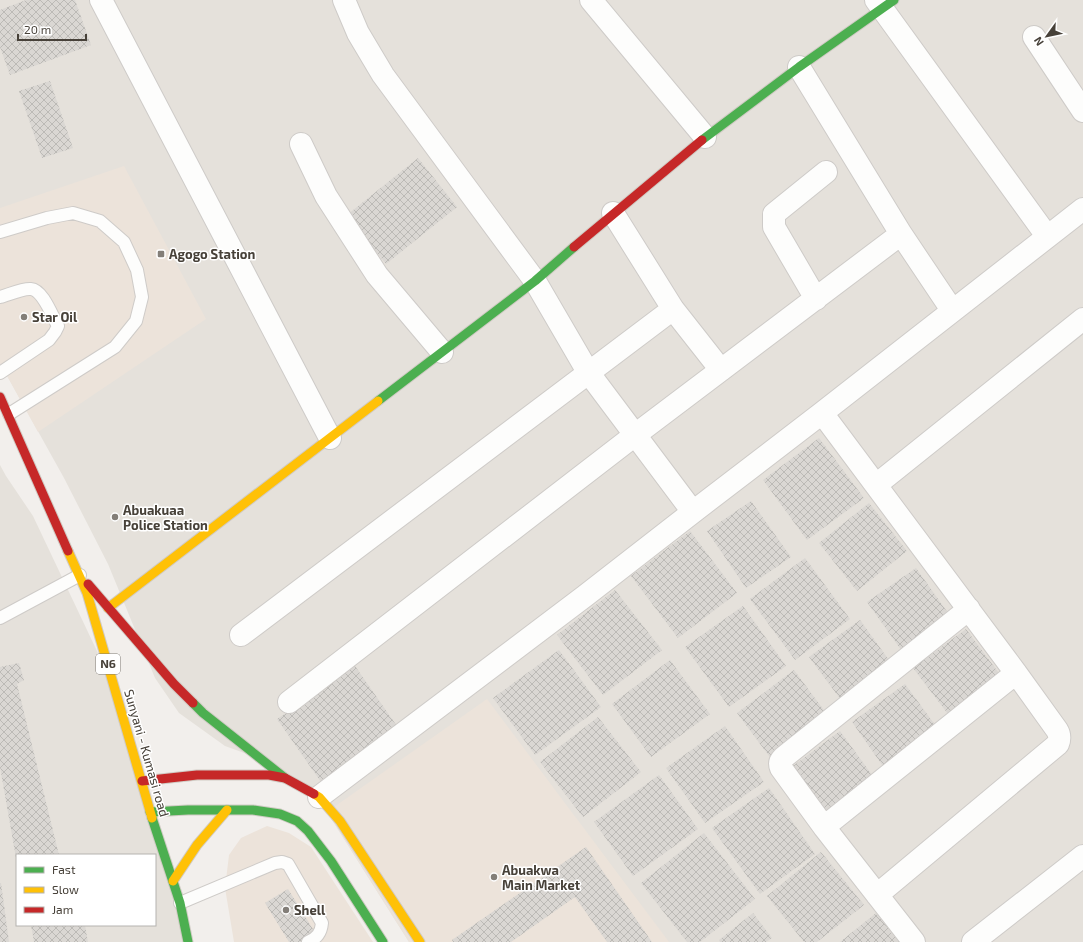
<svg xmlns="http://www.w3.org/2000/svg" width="1083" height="942" font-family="'Exo 2',sans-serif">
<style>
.residential{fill:#e5e1db;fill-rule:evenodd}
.commercial{fill:#ece3da}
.building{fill:url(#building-cross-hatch)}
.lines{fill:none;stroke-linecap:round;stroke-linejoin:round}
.lane-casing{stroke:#cecbc8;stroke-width:14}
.street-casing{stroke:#cecbc8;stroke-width:24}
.fast-casing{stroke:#d0cbc4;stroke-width:11}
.slow-casing{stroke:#d0cbc4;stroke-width:11}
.jam-casing{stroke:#d0cbc4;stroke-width:11}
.lane{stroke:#fdfdfc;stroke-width:12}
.street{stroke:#fdfdfc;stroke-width:22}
.fast{stroke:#4caf50;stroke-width:9}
.slow{stroke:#ffc107;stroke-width:9}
.jam{stroke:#c62828;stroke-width:9}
.poi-dot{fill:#837e78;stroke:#fff;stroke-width:1.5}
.labels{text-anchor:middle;stroke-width:3;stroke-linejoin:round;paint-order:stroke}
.shield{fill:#fff;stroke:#7e7a74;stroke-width:1}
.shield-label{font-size:12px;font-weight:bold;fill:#474139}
.poi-label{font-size:13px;font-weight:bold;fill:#474139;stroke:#fff;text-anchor:start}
.street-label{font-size:13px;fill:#474139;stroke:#fff}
</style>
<defs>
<pattern id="building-cross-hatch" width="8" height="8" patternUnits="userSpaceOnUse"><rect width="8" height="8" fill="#dad7d3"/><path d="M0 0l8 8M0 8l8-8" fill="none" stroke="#bcbab6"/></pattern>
</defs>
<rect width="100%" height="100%" fill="#f2efec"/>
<path class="residential" d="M0,0h1083v942h-674l-82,-130 -50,-47 -52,-19 -46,-33 -24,-35 -47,-114 -44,-86 -64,-115z
M0,465l6,11 27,40 90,190 67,236h-190zM17,855h138v70h-138z"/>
<path class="commercial" d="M124,166l82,153 -168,113 -38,-69v-155z
M487,699l182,243h-260l-82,-130z
M267,826l22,7 22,14 62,95h-139l-9,-54 4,-33 12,-17z"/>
<path class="building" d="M26,0h49l16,45 -81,30 -10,-28v-37z
M50,81l23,67 -31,10 -23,-67z
M418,158l39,49 -71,57 -39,-49z
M819,438l45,60 -57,42 -44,-60z
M751,501l40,56 -45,31 -39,-57z
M869,503l38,48 -50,40 -38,-48z
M690,531l47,62 -59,45 -47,-62z
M805,558l45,61 -55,41 -45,-61z
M916,568l37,52 -49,34 -37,-52z
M615,590l47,60 -59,45 -46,-60z
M743,606l43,60 -57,41 -44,-60z
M860,620l34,47 -50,37 -35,-47z
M966,629l38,51 -53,38 -38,-50z
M559,650l42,57 -66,48 -42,-57z
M670,660l40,54 -59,43 -39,-53z
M19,663l5,17 -7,4 42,171h-42l-1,3 -16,-91v-100z
M355,666l44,63 -78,53 -44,-63z
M794,670l35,47 -57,43 -35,-47z
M905,684l36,49 -54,39 -35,-50z
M598,717l43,55 -58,45 -43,-55z
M725,726l39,56 -59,41 -39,-55z
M840,731l35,48 -51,38 -35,-48z
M659,775l39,54 -65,47 -39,-54z
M769,788l46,66 -55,40 -48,-66z
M704,833l51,66 -55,43h-13l-46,-59z
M586,847l66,95h-45l-32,-45 -64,45h-58l-1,-2z
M821,852l43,53 -47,37h-13l-37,-46z
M0,883h1l8,59h-9z
M288,889l28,45 -14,8h-13l-24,-39z
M753,913l19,25 -6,4h-46l-1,-2z
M876,913l23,29h-59z
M31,925h54l3,17h-54z"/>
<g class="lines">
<defs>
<path id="lane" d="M0,232l47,-14 26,-5 27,8 24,21 13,28 5,27 -6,24 -21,26 -106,67
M0,297c8,-2 23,-9 31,-8 12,1 21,27 27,37l-3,6 -6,8 -49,33
M0,618l80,-43
M180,903l95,-40 7,-1 6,2 34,59c-1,10 -5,15 -14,19"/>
<path id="street" d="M101,0l229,438
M344,0l14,33 25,42 152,206 53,91 105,140
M591,0l114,137
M876,0l171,236
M1034,37l49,74
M799,67l102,167 51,76
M301,144l25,52 51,79 65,77
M613,213l60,96 48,61
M816,299l-42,-72v-13l52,-42
M822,413l194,260 41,57c3,5 3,9 1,14l-181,151
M876,485l207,-166
M241,635l432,-326
M289,702l346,-267 266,-201
M319,797l266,-201 108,-84 129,-99 261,-204
M824,827l192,-154
M914,942l-90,-115 -43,-59c-2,-5 -1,-7 3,-11l185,-148
M973,942l110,-86"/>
<path id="fast" d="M702,140l97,-73 95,-67
M378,401l157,-120 39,-34
M193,703l10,10 82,65
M150,812l38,-2h65l27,4 17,7 11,10 23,30 52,81
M152,818l28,85 8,39"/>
<path id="slow" d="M68,551l19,42 65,225
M108,608l270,-207
M314,794l5,3 21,24 80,121
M173,881l24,-36 30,-35"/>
<path id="jam" d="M574,247l128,-107
M0,397l68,154
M88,584l86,100 19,19
M142,781l55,-6h72l16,3 29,16"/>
</defs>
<use href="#lane" class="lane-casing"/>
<use href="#street" class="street-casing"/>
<use href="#fast" class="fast-casing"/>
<use href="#slow" class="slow-casing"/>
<use href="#jam" class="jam-casing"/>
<use href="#lane" class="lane"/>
<use href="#street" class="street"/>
<use href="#fast" class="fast"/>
<use href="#slow" class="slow"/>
<use href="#jam" class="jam"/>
</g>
<g class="poi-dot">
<rect x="157" y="250" width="8" height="8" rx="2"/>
<circle cx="24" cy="317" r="4"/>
<circle cx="115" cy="517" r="4"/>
<circle cx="494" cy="877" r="4"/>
<circle cx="286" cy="910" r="4"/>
</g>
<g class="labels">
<rect class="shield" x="96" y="654" width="24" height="20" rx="3"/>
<g class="shield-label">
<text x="108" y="668">N6</text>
</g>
<g class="poi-label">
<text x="169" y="259">Agogo Station</text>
<text x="32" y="322">Star Oil</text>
<text x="123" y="515">Abuakuaa<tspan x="123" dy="15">Police Station</tspan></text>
<text x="502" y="875">Abuakwa<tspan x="502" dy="15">Main Market</tspan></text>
<text x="294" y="915">Shell</text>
</g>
<g class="street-label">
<text transform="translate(147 753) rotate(74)" y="5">Sunyani - Kumasi road</text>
</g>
</g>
<rect x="16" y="854" width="140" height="72" fill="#ffffff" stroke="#b5b3b0"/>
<rect x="24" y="867" width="20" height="6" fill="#4caf50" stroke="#b5b3b0"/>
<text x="52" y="874" font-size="12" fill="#474139">Fast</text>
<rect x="24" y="887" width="20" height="6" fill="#ffc107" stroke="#b5b3b0"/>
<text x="52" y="894" font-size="12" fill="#474139">Slow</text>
<rect x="24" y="907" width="20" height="6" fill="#c62828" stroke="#b5b3b0"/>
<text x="52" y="914" font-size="12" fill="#474139">Jam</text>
<g transform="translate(1047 36) rotate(237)" stroke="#ffffff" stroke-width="3" paint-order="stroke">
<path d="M0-3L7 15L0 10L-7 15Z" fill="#474139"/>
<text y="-6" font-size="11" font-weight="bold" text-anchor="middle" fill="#474139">N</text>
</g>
<path d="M18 34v6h68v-6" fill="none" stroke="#474139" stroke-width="2"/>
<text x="24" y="34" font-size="12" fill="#474139" stroke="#ffffff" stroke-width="3" paint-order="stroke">20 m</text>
</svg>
